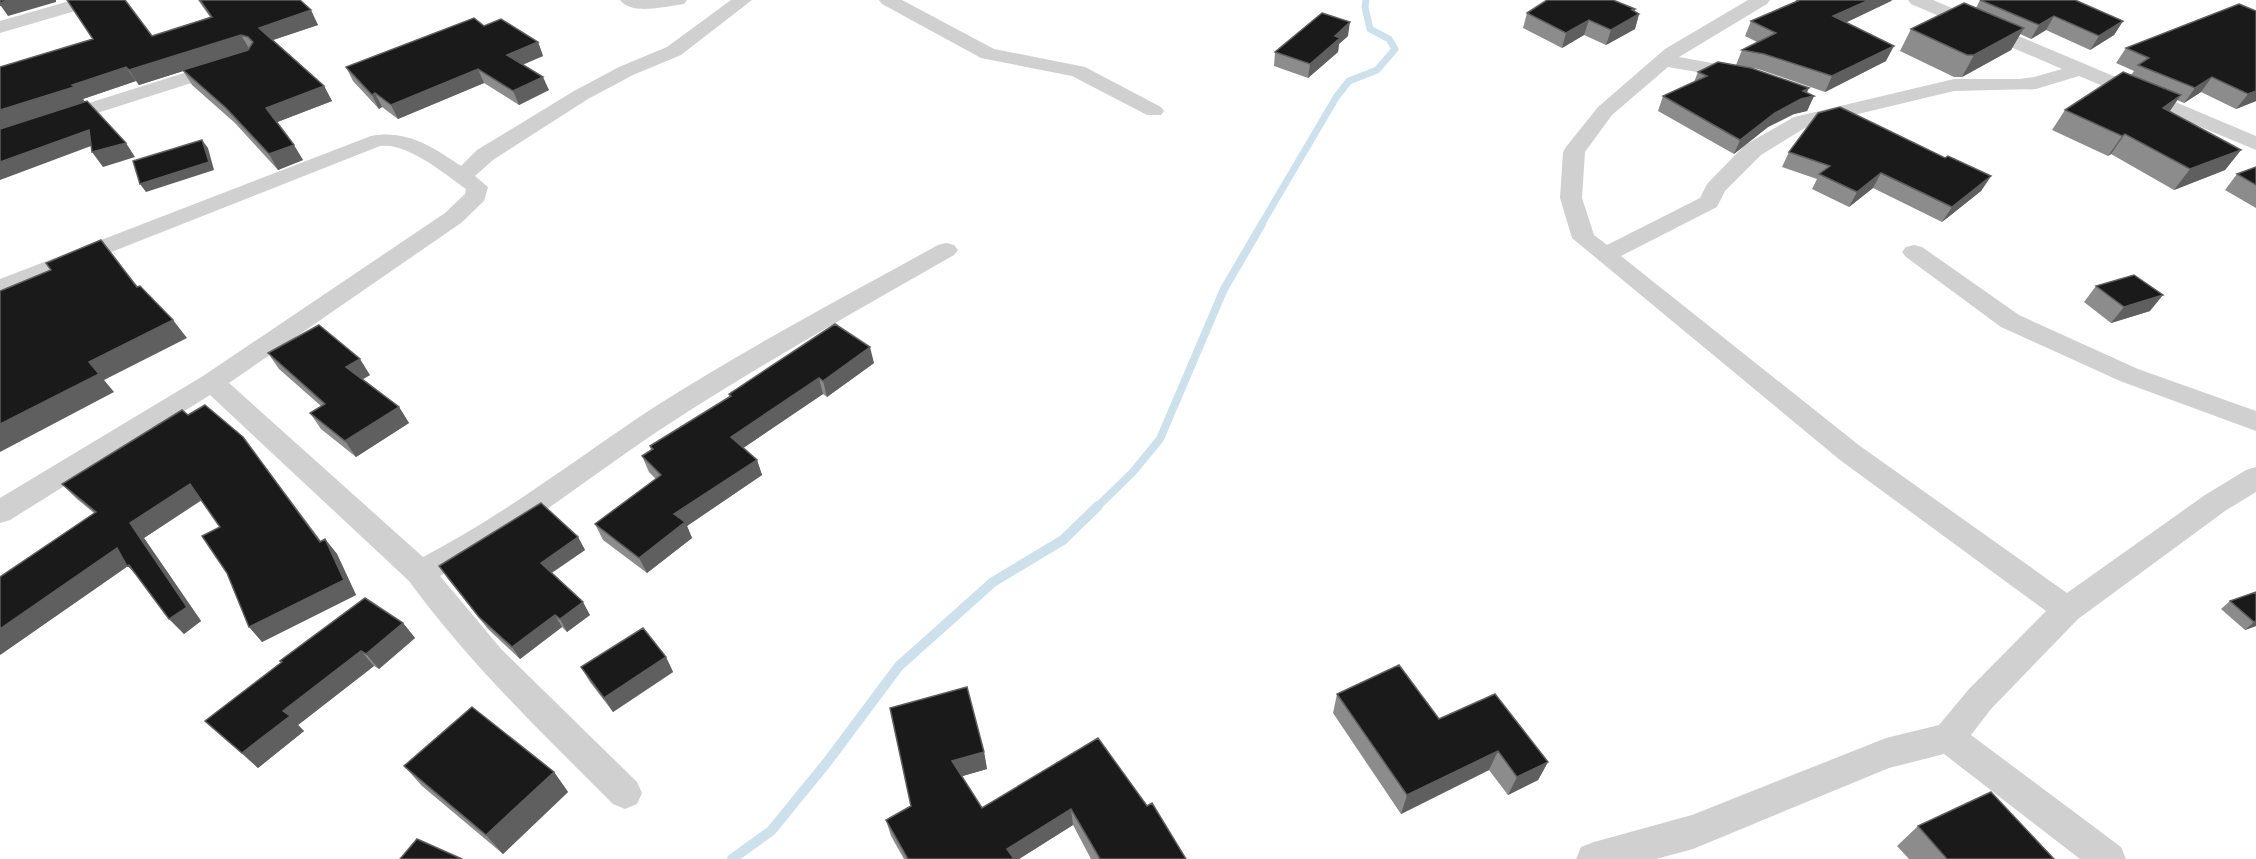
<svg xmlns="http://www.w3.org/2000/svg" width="2256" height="859" font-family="'Varela Round',sans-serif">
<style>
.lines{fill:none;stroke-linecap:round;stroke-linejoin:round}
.stream-far2{stroke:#cce1eb;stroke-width:7}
.stream-far1{stroke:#cce1eb;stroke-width:8}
.stream{stroke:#cce1eb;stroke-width:10}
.street{fill:#d0d0d0;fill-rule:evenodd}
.wall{fill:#8c8c8c}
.shaded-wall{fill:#5f5f5f}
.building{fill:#1a1a1a;stroke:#5f5f5f;stroke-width:1.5}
</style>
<rect width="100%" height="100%" fill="#fff"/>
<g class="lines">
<path class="stream-far2" d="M1261,225l76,-129 12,-15 28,-11 18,-21 -6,-10 -19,-10 -5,-22 1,-7"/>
<path class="stream-far1" d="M1097,507l35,-34 28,-34 64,-150 38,-65"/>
<path class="stream" d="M732,859l39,-28 57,-70 71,-95 94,-84 70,-42 35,-34"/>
<path class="street" d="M73,0h29l-3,4 -99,29v-12z
M620,0h67l-3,4 -6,1c-16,2 -47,10 -58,-5z
M731,0h21l-71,55 -48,20 -45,24 -95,61 -18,16 13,11 -4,14 -23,22 -232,160 194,174c81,-42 154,-99 230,-149 92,-59 189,-110 285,-163l8,-2 8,2 4,5 -4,5c-94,54 -188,106 -279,165 -79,51 -152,112 -235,156l62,74 135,132 5,11 -5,11 -12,5 -12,-5c-72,-72 -144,-141 -204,-223l-199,-186 -200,125 -10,3v-25l203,-122 242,-163 20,-19 1,-5c-21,-15 -59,-47 -86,-43l-380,150v-17l371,-143c35,-7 62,11 90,30l16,-16 97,-59 45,-24 48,-20z
M879,0h23l92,49 91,18 76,40 3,4 -3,4h-14l-75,-39 -91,-18 -99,-54z
M1748,0h22l-3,4 -88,53 71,13 3,4 -3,4 -7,2 -75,-13 -56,48 -27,37 -3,46 12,37 13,10 93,-47 7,-14 38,-39 49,-28 160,-38h65l15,-2 28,-8 -151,-65 -3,-4h25l323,136v14l-177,-74 -43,13 -82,2 -146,35 -47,29 -36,36 -8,16 -96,49 239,190 207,147 138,-98 41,-25 10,-3v25l-31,19 -147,108 -87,90 -20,26 150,112 5,12h-46l-136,-105 -55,14 -196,81 -37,10h-80l5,-12 13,-5 98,-27 194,-77 53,-13 30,-36 77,-78 -206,-151 -268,-222 -12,-40 3,-46 3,-5 32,-40 67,-58z
M222,61l7,2 3,4 -3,4 -229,73v-13z
M1914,245l8,2 97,68 119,54 118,42v20l-136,-50 -119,-54 -95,-70 -4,-5 4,-5z"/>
</g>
<path class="wall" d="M198,0h102l18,25 -45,15 51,46 8,15 -55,21 26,38 -25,10 -43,-47 -43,-38 -9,-14 -44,14 -3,-4 -53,18 2,3 -85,27 152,-93 58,-19z
M1796,0h96l-1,1 -46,22 41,38 -61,31 -67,-23 -22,-4 6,-15 15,-8 -12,-6 6,-15 44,-19z
M1980,0l143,21 -9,14 -24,15 -44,-20 -15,9 -11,-5 -9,16 -49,27h-8l-54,-26 11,-22 65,-21z
M2239,4l17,97 -20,8 -35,-17 -17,11 -7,-3 -7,11 71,39 -16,20 -51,20 -63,-36 -3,2 -56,-26 13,-20 66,-35 3,-4 -18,-8 10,-15z
M1635,9l-1,3 5,2 -4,15 -29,16 -22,-10 -22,13 -39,-20 4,-15z
M484,26l54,16 5,14 -20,8 26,26 -30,15 -35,-22 -86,36 -16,-12 -3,2 -26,-28 -7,-14z
M1348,36l-9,8 -1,8 -30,26 -34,-12 1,-14z
M1698,72l109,21 7,3 -7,15 -13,3 -26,13 -34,27 -76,-43 5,-15 31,-14z
M1789,152l202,24 -10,15 -39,31 -69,-34 -24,19 -37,-18 5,-10 -35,-12z
M2256,167v41l-31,-18 12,-16z
M2096,286l54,25 -39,12 -27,-21z
M268,353l102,22 -7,4 36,28 10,16 -53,34 -35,-28 -11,-16 11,-7 -42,-37z
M874,363l-47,34 -4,-3 -80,54 14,12 5,15 -75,51 5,12 -45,35 -44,-33 -8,-16 61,-45 -7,-7 -7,-16 9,-6 -1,-4 80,-49 -1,-3z
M188,415l55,22 78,104 4,-2 12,15 19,41 -94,47 -42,-115 -18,-27 -58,38 57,83 -17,13 -47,-58 -9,-10 -128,89 94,-142 -17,-14 -15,-15z
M578,537l7,13 -33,23 38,42 -23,17 -5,-5 -42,32 -32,-30 -40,-50 -9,-13z
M2256,592v34l-11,4 -24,-21 9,-8z
M403,623l12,15 -36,31 -5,-3 -76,59 6,6 -46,37 -53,-47z
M666,657l7,15 -60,40 -23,-30 -9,-15z
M1337,694l102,25 109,43 -10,18 -30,15 -19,-25 -88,44 -68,-101z
M1098,738l88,121h-95l-18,-34 -54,34h-115l-13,-23 -5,-16 25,-14 73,-54 3,17 -25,7 20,32z
M404,766l150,6 14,20 -65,62 -81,-68z
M1918,826l136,33h-145l-12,-13z"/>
<path class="shaded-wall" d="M10,0h46v2l-48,14 -7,-10h-1v-4z
M1869,0h23l-1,1 -65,31 7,-16z
M1635,9l-3,9 7,-4 -4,15 -29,16 5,-15 21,-20z
M311,10l7,15 -51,17 -8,-14z
M2054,16l-8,14 -15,9 8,-14z
M1589,20l-5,15 -22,13 4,-15z
M2123,21l-9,14 -24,15 9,-14z
M1350,22l-2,14 -9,8 -1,8 -30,26 2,-14 25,-28z
M2024,28l-13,22 -49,27 12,-22z
M241,35l9,15 -111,35 -10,-15z
M538,42l5,14 -30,13 -6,-14z
M1894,46l-8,15 -61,31 7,-16z
M126,67l10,14 -53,18 2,3 -85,27v-19z
M478,69l6,14 -86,36 -7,-14z
M543,77l6,13 -30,15 -6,-14z
M2212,77l-11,15 -17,11 11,-15z
M324,86l8,15 -57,22 -9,-15z
M1809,88l-5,11 10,-3 -7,15 -13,3 -26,13 -34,27 6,-14 63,-49z
M2256,91v10l-20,8 12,-15z
M375,93l7,14 -3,2 -7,-14z
M2181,95l-14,20 -4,-7z
M89,130l10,13 -99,37v-18z
M2125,134l-14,20 -3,2 14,-20z
M202,140l6,8 6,22 -68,22 -6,-8z
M126,143l9,14 -32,10 -11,-15z
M294,145l9,15 -25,10 -9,-16z
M2241,150l-16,20 -51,20 16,-21z
M1881,173l-8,15 -24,19 8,-15z
M1991,176l-10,15 -39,31 10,-15z
M2163,295l-13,16 -39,12 13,-16z
M173,320l14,18 -83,42 10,12 -114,60v-28l89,-62z
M870,347l4,16 -47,34 -4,-16z
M360,359l10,16 -14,8 -10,-16z
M819,378l4,16 -87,59 -5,-16z
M399,407l10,16 -53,34 -11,-16z
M757,460l5,15 -75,51 5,12 -45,35 -8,-15 35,-44z
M190,484l13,15 -59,39 57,83 -17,13 -15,-15 -39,-96z
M578,537l7,13 -37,25 -7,-12z
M325,539l12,15 19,41 -94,47 -13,-15z
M117,548l25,33 -14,-15 -128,89v-26z
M583,602l7,13 -23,17 -7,-13z
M555,615l7,12 -42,32 -8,-12z
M2256,621v5l-11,4 9,-8z
M403,623l12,15 -36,31 -13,-15z
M361,651l13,15 -76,59 6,6 -46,37 -16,-15 41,-42z
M666,657l7,15 -60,40 -9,-14z
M1498,751l-9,19 -88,44 6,-19z
M984,752l3,17 -31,9 -4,-17z
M1548,762l-10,18 -30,15 9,-18z
M554,772l14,20 -65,62 -17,-19z
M1071,809l2,16 -54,34h-10l-2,-10z"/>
<path class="building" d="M0,0h10l-10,3z
M67,0h58l27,36 60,-19 -12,-17h100l11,10 -52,18 65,58 -58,22 28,37 -25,9 -43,-46 -43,-38 65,-20 5,-8 -5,-5 -7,-2 -112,35 -3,-3 -54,18 2,2 -74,23v-43l93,-28z
M1547,0h66l22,9 -3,1 7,4 -28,16 -22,-10 -23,13 -39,-20z
M1800,0h69l-36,16 61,30 -62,30 -68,-22 -22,-4 34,-17 -25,-12z
M1980,0h95l48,21 -24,15 -45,-20 -15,9z
M1964,3l60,25 -50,27h-7l-56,-26z
M2239,4l17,7v80l-8,3 -36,-17 -17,11 -57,-23 11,-7 -23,-10z
M1322,13l28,9 -15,14 5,2 -30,26 -35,-12z
M474,18l10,8 17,-7 37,23 -31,13 36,22 -30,14 -35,-22 -87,36 -16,-12 -3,2 -26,-28z
M1718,62l33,6 58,20 -6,3 11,5 -13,3 -26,14 -35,27 -77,-44 44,-20 -9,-4z
M2123,72l58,23 -18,13 78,42 -51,19 -65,-35 -3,2 -57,-26z
M87,101l39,42 -34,9 -3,-22 -89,32v-33z
M1840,107l105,51 3,-2 43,20 -39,31 -71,-34 -24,19 -38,-18 11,-8 -41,-14 29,-39z
M202,140l7,22 -69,22 -7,-23z
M2256,167v18l-19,-11z
M101,240l36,47 3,-1 33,34 -84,42 10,12 -99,50v-133l51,-21 -5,-7z
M2134,275l29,20 -39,12 -28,-21z
M835,324l35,23 -47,34 -4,-3 -88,59 26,23 -83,54 11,8 -46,36 -44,-34 66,-49 -19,-19 11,-7 -3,-3 81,-50 -2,-2z
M319,325l41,34 -14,8 53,40 -54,34 -35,-28 15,-9 -57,-51z
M205,405l38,32 77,105 5,-3 19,41 -95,47 -22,-54 -25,-37 18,-9 -30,-43 -60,39 57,84 -18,12 -40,-54 -2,1 -10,-18 -117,81v-52l96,-65 -34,-28 120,-74 6,5z
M541,503l37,34 -37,26 42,39 -23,17 -5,-4 -43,32 -33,-30 -40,-51z
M2256,592v29l-2,1 -24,-21z
M365,598l38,25 -37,31 -5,-3 -78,60 7,5 -48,37 -37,-32 77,-59 -2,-1z
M643,628l23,29 -62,41 -23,-31z
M1399,665l40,54 56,-25 53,68 -31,15 -19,-26 -91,44 -70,-101z
M967,687l17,65 -32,9 30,47 116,-70 49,68 5,-3 34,56h-86l-29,-50 -64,40 7,10h-106l-22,-39 25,-14 -21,-98z
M472,707l82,65 -68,63 -82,-69z
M1991,792l63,67h-107l-29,-33z
M417,839l45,20h-62z"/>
</svg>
